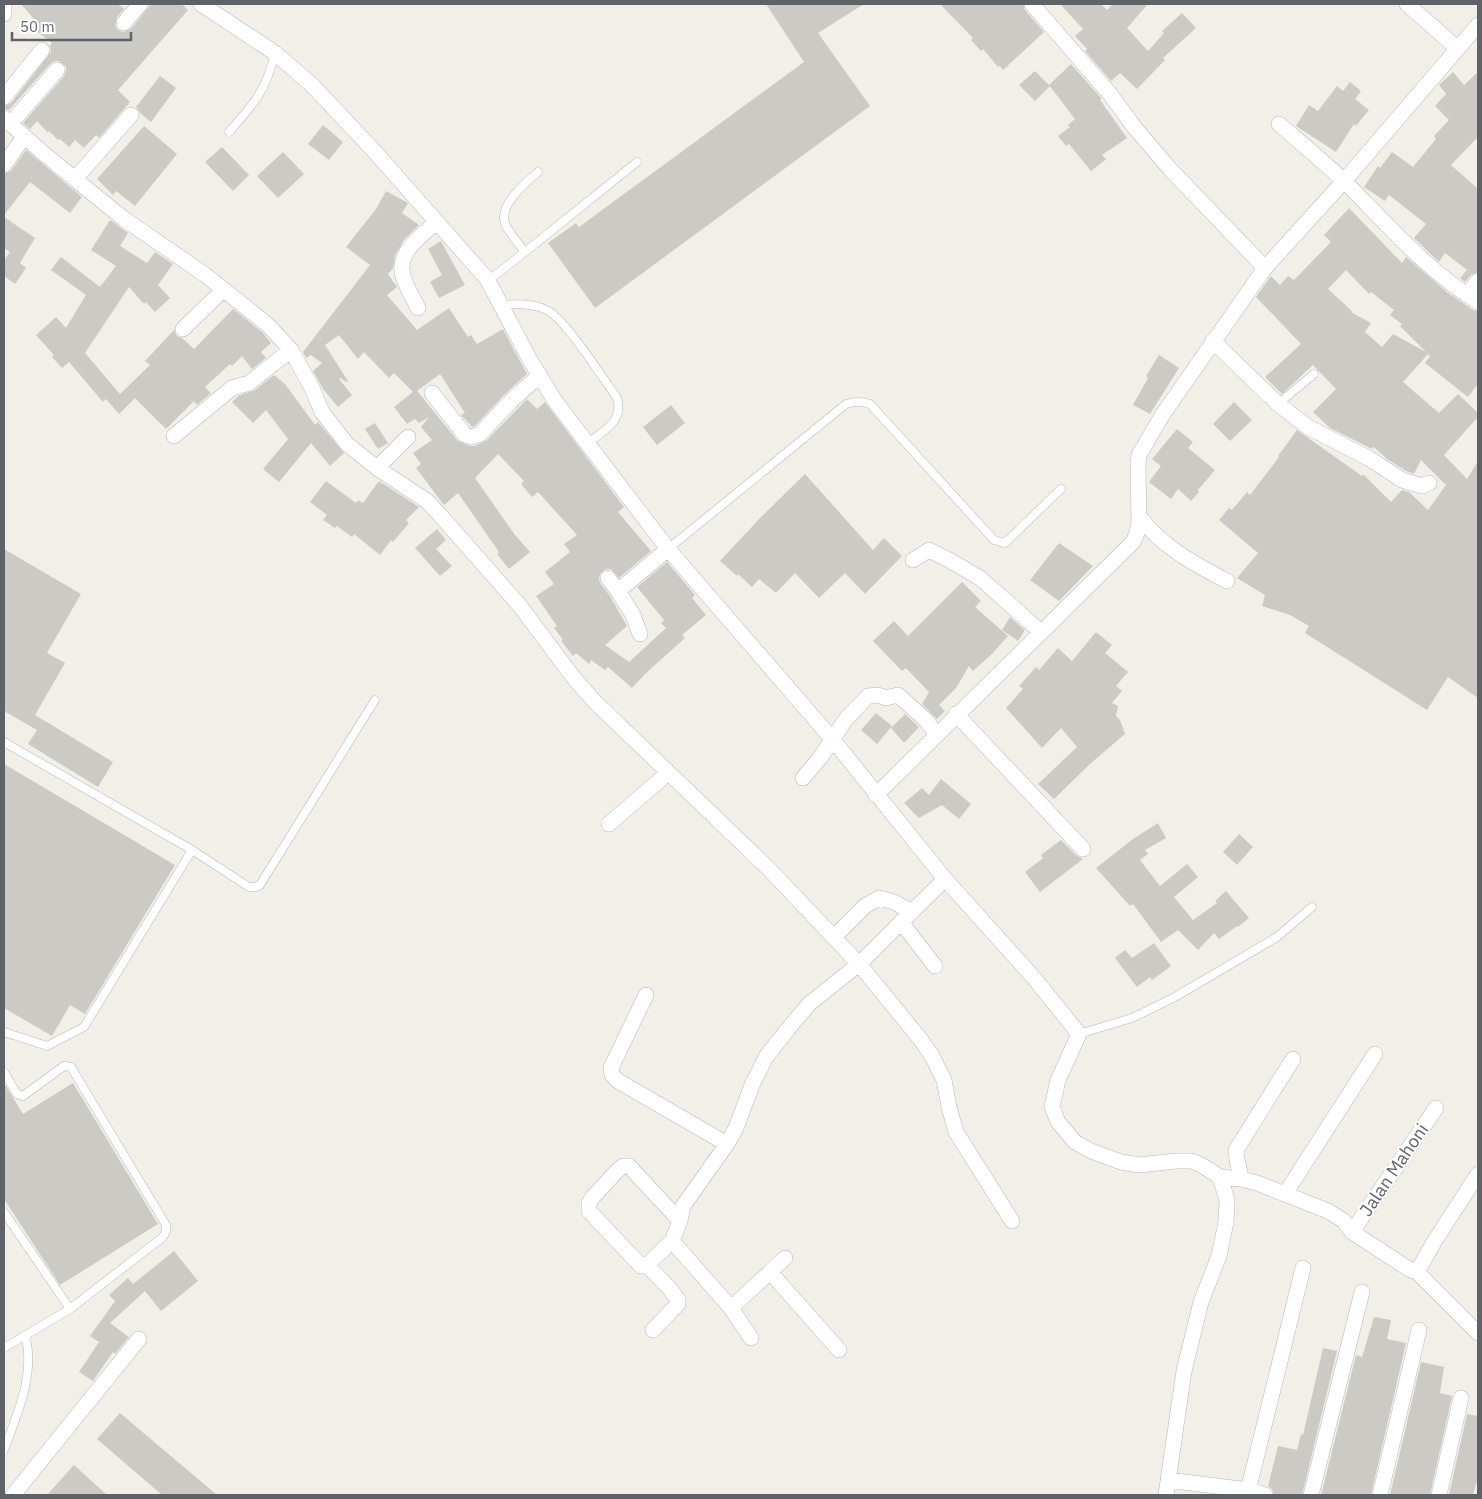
<svg xmlns="http://www.w3.org/2000/svg" width="1482" height="1499" font-family="'IBM Plex Sans',sans-serif">
<style>
.building{fill:#cccac5;fill-rule:evenodd}
.lines{fill:none;stroke-linecap:round;stroke-linejoin:round}
.service-casing{stroke:#b5b8bc;stroke-width:9}
.minor-casing{stroke:#b5b8bc;stroke-width:16}
.service{stroke:#fff;stroke-width:8}
.minor{stroke:#fff;stroke-width:15}
.labels{text-anchor:middle;stroke-width:4;stroke-linejoin:round;paint-order:stroke}
.street-label{font-size:18px;fill:#5f6368;stroke:#fff}
</style>
<rect width="100%" height="100%" fill="#f1efe8"/>
<path class="building" d="M21,4h97l6,5 -7,8 -2,9 3,4 5,2 8,-3 20,-25h31l6,6 -70,80 12,12 -31,36 -3,-3 -12,13 -9,-8 -6,7 -9,-8 -2,1 -9,-9 -1,2 -11,-12 -7,8 -7,-6 41,-47 2,-5v-4l-7,-6h-5l-4,3 -41,46 -5,-1v-3l7,-3 40,-51 -1,-6 2,-3 -23,-18 5,-6z
M766,4h98l-46,29 52,73 -275,202 -47,-65 28,-20 3,4 225,-165z
M940,4h83l2,6 19,22 -41,38 -3,-4 -2,1 -15,-18 -2,2 -10,-11 2,-2z
M1060,4h41l6,6 6,-6h35l-21,24 21,23 16,-18 -2,-2 20,-18 14,15 -33,30 2,2 -28,29 -17,-16 -9,8 -26,-30 2,-2 -12,-13 8,-7z
M1071,64l31,35 -2,1 27,38 -25,17 4,4 -15,12 -22,-27 -3,2 -8,-10 12,-9 -2,-2 7,-6 -26,-34z
M1035,71l15,15 -15,15 -16,-16z
M1453,72l11,13 14,-13v65l-27,28 27,24v83l-7,3 -6,7 -5,-4 7,-8 -22,-17 -6,9 -25,-24 12,-14 -37,-29 -4,6 -21,-14 14,-21 2,2 12,-16 21,15 23,-28 -2,-3 15,-16 -14,-14 11,-12 -7,-9z
M160,76l16,12 -25,34 -11,-9 -4,-6z
M1350,82l11,9 -6,8 14,11 -13,16 -2,-2 -18,28 -40,-26 13,-21 9,6 19,-25 6,5z
M323,125l20,17 -14,18 -21,-16z
M144,126l33,28 -42,52 -19,-15 -3,4 -16,-16z
M222,147l27,28 -16,16 -28,-29z
M26,150l56,47 -12,16 -40,-31 -26,33v-41l7,-3z
M283,152l21,22 -26,24 -21,-22z
M386,191l20,11 2,1 -6,10 17,12 -15,15 -9,15 -2,13 -5,6 9,13 -10,8 30,35 32,-22 19,29 3,-2 6,9 26,-15 24,45 -23,21 -29,31 -3,1 -11,-12 4,-2 -25,-39 -23,17 41,50 12,5h5l12,-6 40,-41 10,10 8,-7 79,105 -6,5 33,39 -32,27 -8,-9h-5l-6,5 -1,5 1,4 10,13 17,30 -22,19 24,17 37,-34 -5,-5 3,-3 -27,-33 30,-25 28,33 -3,3 14,17 -24,20 3,3 -40,36 -13,14 -24,-21 -3,3 -14,-10 -2,4 -13,-11 -3,3 -12,-15 2,-1 -9,-12 3,-2 -21,-30 18,-12 -9,-12 25,-20 -6,-8 13,-9 -39,-43 -6,5 -11,-13 3,-3 -26,-27 -23,24 40,57 15,17 -21,17 -12,-15 2,-2 -41,-59 -14,12 -28,-37 5,-4 -8,-11 19,-13 -11,-13 8,-10 -10,6 -4,-4 -8,5 -13,-17 19,-15 -19,-19 -5,5 -25,-26 -6,7 -19,-24 -14,10 23,36 -1,1 -7,-4 -1,1 13,16 -14,12 -15,-18 -10,-18 9,-8 -11,-8 -5,3 -3,-6 67,-87 -24,-18 30,-38z
M1349,208l53,55 4,-6 42,36 25,17 5,1v73l-10,13 -43,-34 5,-7 -2,-2 -25,28 36,31 19,-19 20,19v4l-34,38 23,24 11,-18v237l-30,-21 -21,33 -122,-77 4,-7 -19,-11 -28,-9 3,-11 -28,-17 21,-25 -39,-33 10,-12 3,2 15,-18 3,3 29,-38 -1,-1 19,-26 65,46 1,-2 28,28 11,-12 7,2 19,18 18,-25 -25,-25 -7,14 -8,-3 -19,-12 -13,-12 -2,2 -42,-21 -17,-16 23,-23 -23,-24 -31,29 -17,-17 36,-33 -45,-47 15,-21 9,9 8,-9 6,4 37,-38 -7,-7zM1346,270l23,24 2,-2 23,18 -4,5 12,9 -2,2 26,26 -33,-18 -11,13 -17,-15 6,-9 -20,-11 1,-1 -24,-22z
M4,217l31,21 -15,25 6,5 -11,16 -11,-8v-15l6,-9 -6,-4z
M110,220l18,13 -8,13 27,17 8,-11 18,12 -15,21 12,13 -15,14 -9,-10 -2,2 -15,-17 -44,66 35,41 30,-29 -5,-4 29,-31 3,6 5,2 12,11 39,-40 29,23 9,11 -10,9 5,6 -14,11 -10,-13 -10,10 -2,-2 -25,23 6,6 -14,12 -3,-4 -28,28 -31,-31 -16,16 -13,-15 -3,3 -34,-40 -7,6 -10,-11 2,-2 -18,-20 20,-18 10,11 20,-33 -35,-25 10,-13 39,30 16,-21 -25,-16z
M441,241l24,44 -26,13 -9,-16 12,-7 -14,-26z
M1159,355l20,13 -29,46 -17,-9 15,-27 -2,-2z
M274,375l11,9 30,41 3,-3 26,31 -14,13 -19,-23 -32,39 -16,-13 25,-30 -22,-29 -13,13 -21,-21 6,-6 17,-6z
M1234,402l18,18 -22,21 -17,-17z
M671,405l14,18 -28,22 -14,-18z
M375,423l13,20 -10,6 -13,-20z
M1177,429l16,13 -5,6 27,22 -17,20 1,2 -8,9 -13,-12 -7,10 -22,-17 12,-16 -9,-7z
M805,474l68,76 11,-12 18,18 -37,38 -20,-21 -26,25 -24,-25 -19,20 -17,-14 -7,8 -14,-13 -1,2 -17,-15 41,-44z
M326,481l30,22 2,-3 5,3 16,-22 40,26 -13,13 3,3 -16,19 -2,-2 -11,15 -26,-21 -2,3 -15,-11 -2,2 -12,-8 4,-5 -17,-13z
M437,529l9,11 -10,9 16,17 -12,10 -25,-28z
M1059,543l34,23 -34,35 -29,-21z
M4,549l77,45 -34,59 18,10 -30,52 78,47 -15,25 -70,-43 9,-14 -33,-19z
M962,582l19,19 -6,6 33,29 -15,17 -20,18 -4,-5 -13,22 -17,17 6,6 -8,8 -15,-15 7,-12 -23,-24 -4,3 -29,-30 21,-20 14,15z
M1010,617l15,13 -7,11 -16,-11z
M1096,632l16,13 -7,8 23,19 -12,14 6,5 -10,12 6,3 -2,10 4,4 5,14 -34,29 -37,36 -16,-15 39,-37 -16,-19 -19,20 -36,-40 17,-19 -4,-3 17,-19 3,3 19,-22 14,13z
M876,713l16,13 -15,18 -16,-14z
M905,714l14,13 -15,16 -13,-15z
M4,764l171,101 -90,149 -15,-9 -18,31 -48,-28z
M941,779l30,25 -12,15 -17,-14 -23,13 -15,-15 18,-15 7,7z
M1158,823l8,15 -21,12 3,4 -8,6 20,26 27,-22 11,13 -24,20 19,23 24,-17 -2,-2 11,-10 23,27 -11,9 -1,-1 -18,13 -5,-6 -16,17 -20,-20 -17,12 -28,-38 -3,2 -34,-38 37,-29z
M1239,834l14,13 -16,18 -14,-13z
M1061,840l15,15 7,4 -43,33 -15,-20 18,-14 -2,-3z
M1154,943l17,23 -19,14 -2,-3 -13,10 -22,-29 10,-8 7,8z
M4,1083l19,31 50,-31 85,141 -98,61 -56,-86z
M174,1251l24,30 -37,30 -16,-20 -35,32 19,14 -14,17 -2,-2 -20,29 -14,-9 20,-30 -9,-6 25,-35 -6,-6 19,-17 5,6z
M1374,1317l17,3 -4,19 19,4 -35,152h-50l35,-140 6,2z
M1323,1348l14,3 -35,144h-28l-2,-6 -4,-3 10,-40 19,4 4,-16 2,1z
M1421,1362l23,5 -4,26 12,3 -22,99h-40z
M120,1413l97,82h-55l-65,-56z
M1467,1414l11,2v68h-2l-3,11h-24z
M74,1465l33,30h-60z"/>
<g class="lines">
<defs>
<path id="service" d="M229,132c25,-28 37,-41 46,-79
M525,252c-6,-8 -14,-17 -19,-26 -10,-19 19,-43 32,-54
M487,279l7,-3 31,-24 112,-90
M501,305c16,-1 31,-2 46,5 18,9 56,68 70,88 7,24 -13,32 -30,46
M1278,404l36,-30
M668,549l178,-145c9,-3 15,-3 24,0l124,136 11,3 56,-54
M4,742l188,108 57,37h7l4,-2 115,-185
M4,1032l43,14 37,-19 108,-177
M1079,1034l53,-16 43,-21 102,-60 35,-30
M4,1072l13,22 6,2 41,-30 7,1 95,158v6l-3,6 -93,72 -66,39
M4,1212l66,97
M4,1450c13,-35 32,-77 21,-115"/>
<path id="minor" d="M201,4l74,49 37,32 63,67 112,127 43,81 25,41 113,148 165,191 112,139 89,99 45,56 -21,46 -6,27 6,15 17,20 16,9 30,11 18,3 37,-4h16l11,5 17,11 7,23 -1,22 -7,34 -18,46 -17,69 -18,124
M1032,4l78,90 25,34 35,41 95,99
M1407,4l50,44
M4,7v7
M124,23l16,-19
M4,97l38,-47
M4,118l39,35 81,66 80,55 64,51 23,25 21,38 10,24 25,32 30,24 50,33 13,14 80,91 53,71 21,24 175,168 90,95 62,76 11,16 12,24 5,27 7,25 56,89
M10,124l47,-54
M1279,124c22,19 45,38 66,58 42,42 82,89 133,120
M4,165l20,-28
M75,179l56,-64
M1467,295l11,-14
M418,308c-5,-10 -12,-21 -15,-32 -7,-24 19,-40 33,-54
M183,329l40,-39
M1213,341l65,63 30,23 62,32 32,21 20,6 7,-3
M432,393l33,42 7,2 8,-3 31,-33 28,-25
M174,436l58,-48 17,-5 42,-33
M377,468l31,-31
M1139,516c22,30 55,48 88,65
M913,560l16,-10 20,10 31,18 61,54
M608,578l10,13 50,-42
M618,591l15,24 7,19
M956,714l127,135
M803,778l17,-20 26,-39 22,-23 10,-1 8,3 12,-3 29,26 9,14
M876,795l257,-253 4,-9 2,-11 -1,-57 1,-10 24,-41 102,-146 79,-87 134,-156
M609,824l59,-51
M901,922l34,44
M834,937l31,-31 14,-8 15,4 18,10
M646,995l-35,73 1,7 6,6 109,63
M1220,1177l21,2 16,4 71,28 16,10 8,11 57,37 8,3 17,-30 44,-68
M1241,1179c-1,-10 -5,-19 -5,-29l57,-91
M1285,1194l90,-140
M680,1221l-51,-55h-6l-6,5 -24,26 -4,6v8l52,55 6,-1 25,-24 8,-20 3,-15 44,-62 9,-16 16,-43 14,-28 22,-28 21,-25 50,-40 86,-85
M1352,1232l84,-124
M672,1241l59,67 20,30
M647,1265l23,24 8,11v4l-25,26
M770,1272l69,78
M1417,1272l61,61
M731,1308l54,-50
M1168,1480l80,10 17,5
M13,1495l126,-156
M1247,1495l56,-227
M1311,1495l51,-203
M1380,1495l39,-165
M1439,1495l22,-97"/>
</defs>
<use href="#service" class="service-casing"/>
<use href="#minor" class="minor-casing"/>
<use href="#service" class="service"/>
<use href="#minor" class="minor"/>
</g>
<g class="labels">
<g class="street-label">
<text transform="translate(1394 1170) rotate(-56)" y="6">Jalan Mahoni</text>
</g>
</g>
<rect width="1482" height="1499" fill="none" stroke="#5f6368" stroke-width="10"/>
<path d="M12 32v8h119v-8" fill="none" stroke="#5f6368" stroke-width="2.5"/>
<text x="20" y="32" font-size="15" fill="#5f6368" stroke="#ffffff" stroke-width="4" paint-order="stroke">50 m</text>
</svg>
